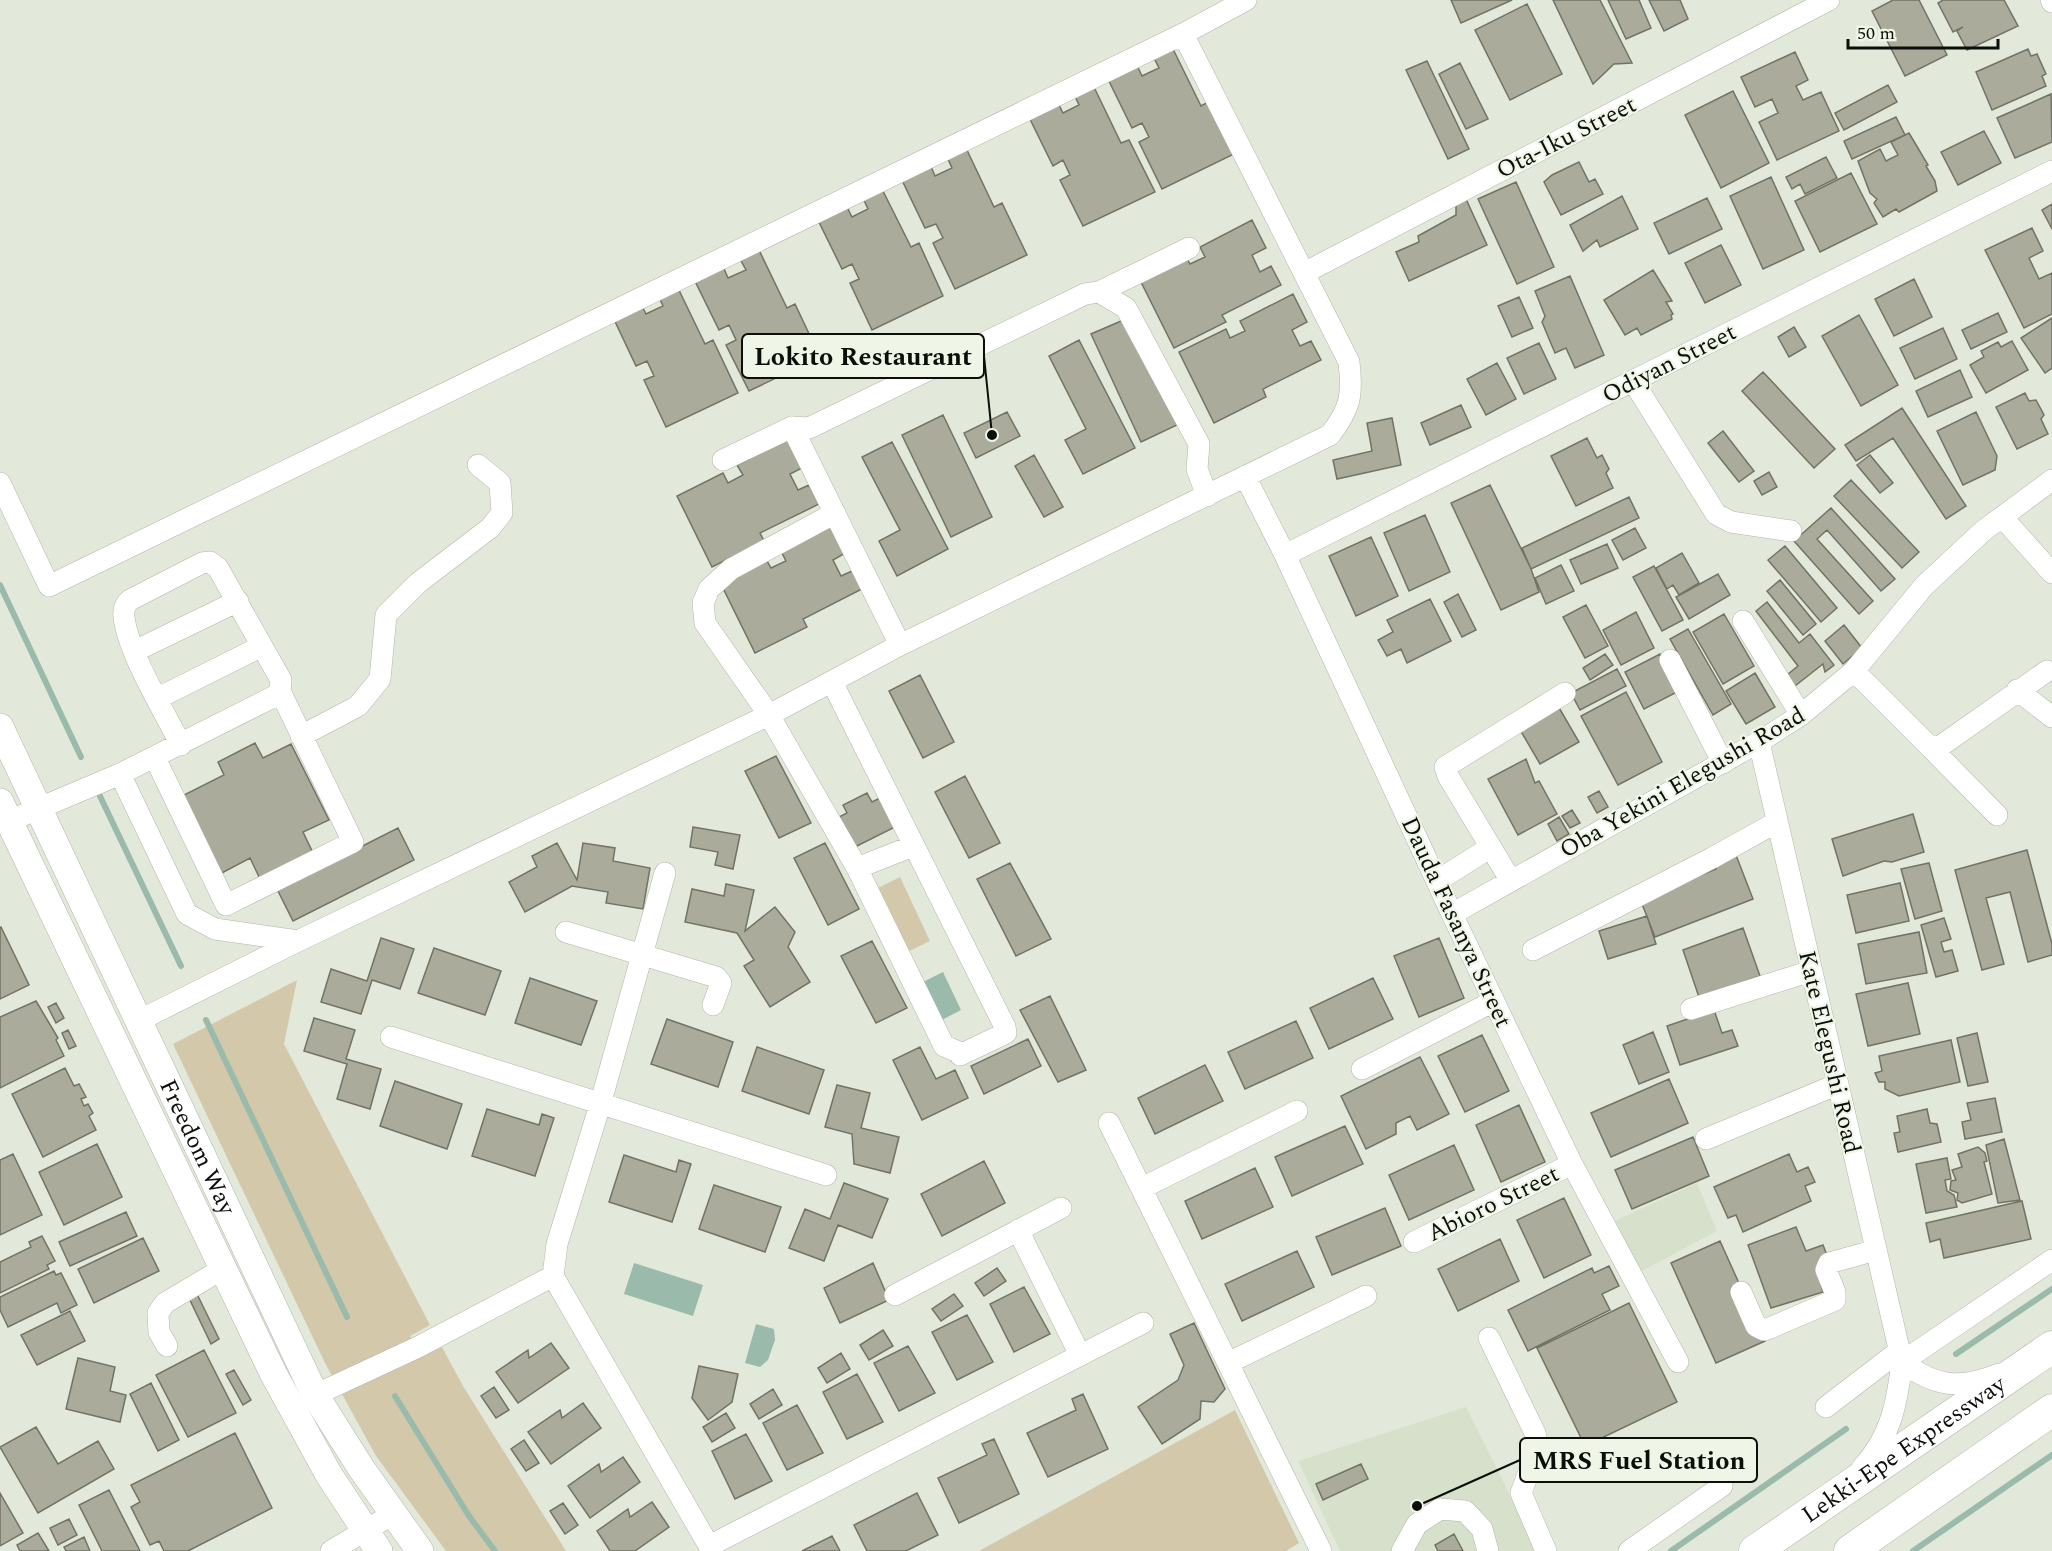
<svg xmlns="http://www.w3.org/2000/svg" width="2052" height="1551" font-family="Spectral,serif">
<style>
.built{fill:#d6e0ca}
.green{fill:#d4c8ab}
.water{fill:#9abbac}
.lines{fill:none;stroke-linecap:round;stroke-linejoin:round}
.stream{stroke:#9abbac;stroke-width:6}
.building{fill:#abab9b;stroke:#737365;stroke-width:1.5}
.minor-casing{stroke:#b0b6a8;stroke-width:22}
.major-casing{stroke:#b0b6a8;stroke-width:28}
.highway-casing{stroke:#b0b6a8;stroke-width:33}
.minor{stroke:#fff;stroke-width:21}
.major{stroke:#fff;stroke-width:27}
.highway{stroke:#fff;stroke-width:32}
.labels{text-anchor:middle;stroke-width:4.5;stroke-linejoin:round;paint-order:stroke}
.street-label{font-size:24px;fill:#0b0e09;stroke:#eff6e7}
.leader{fill:none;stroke:#0b0e09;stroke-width:2}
.callout-dot{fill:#0b0e09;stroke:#eff6e7;stroke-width:2}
.callout{fill:#eff6e7;stroke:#0b0e09;stroke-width:2}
.callout-label{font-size:26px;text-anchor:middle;font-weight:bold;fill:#0b0e09}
</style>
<rect width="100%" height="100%" fill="#e2e9da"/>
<path class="built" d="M1697,1183l20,48 -77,41 -25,-51z
M1466,1407l72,144h-198l-42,-90z"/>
<path class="green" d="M900,877l30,64 -31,15 -31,-63z
M297,980l-13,64 146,281 -20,11 12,21 20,-10 21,39 103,165h-120l-70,-95 -51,-93 -152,-319z
M1235,1410l64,133 -13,8h-307z"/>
<path class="water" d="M943,972l18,38 -21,11 -19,-38z
M634,1263l69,22 -10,31 -69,-22z
M756,1324l18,5 1,11 -7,20 -8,7 -15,-4z"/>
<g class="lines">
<path class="stream" d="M0,585l81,172
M99,794l82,172
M206,1020l141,297
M1956,1354l96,-65
M395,1396l74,120 26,35
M1671,1551l175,-122
M1913,1551l139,-96"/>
</g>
<path class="building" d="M1451,0h61l-51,23z
M1553,0h47l32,63 -18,1 -21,20z
M1608,0h31l12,28 -25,11z
M1649,0h31l8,19 -24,12z
M1893,0h26l28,55 -42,21 -33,-65z
M1943,0h61l14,26 -51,24 -10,-19 6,-4 -10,5 -15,-29z
M1527,4l35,70 -52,26 -35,-70z
M1172,47l29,59 7,-4 26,52 -72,35 -23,-47 10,-5 -7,-14 -10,5 -26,-53 29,-14 7,15 17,-8 -6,-12z
M2028,49l3,7 6,-2 9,20 -4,2 4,10 -54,24 -16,-38z
M1795,52l13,28 -12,6 7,14 18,-8 18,39 -62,29 -18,-38 19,-9 -6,-14 -17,8 -14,-30z
M1427,61l42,88 -21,10 -42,-89z
M1460,63l28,56 -22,10 -27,-55z
M1093,85l28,58 8,-3 26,52 -72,34 -23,-46 10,-5 -7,-15 -10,6 -26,-53 29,-14 7,14 16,-8 -5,-11z
M1888,85l9,17 -53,28 -9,-17z
M1733,91l36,72 -48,25 -36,-73z
M2051,94l1,48 -37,16 -18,-40z
M1896,117l9,18 -53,24 -8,-18z
M1984,131l17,32 -43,22 -17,-33z
M1909,133l19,32 -2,1 9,15 2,10 -38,21 -3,-3 -13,8 -9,-14 3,-4 -7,-6 -12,-32 22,-12 6,12 12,-6 -7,-13z
M966,148l28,59 8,-4 25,52 -72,34 -22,-46 10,-5 -7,-14 -11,4 -25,-52 29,-14 6,14 17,-8 -5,-11z
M1826,157l11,21 -32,16 -5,-10 -8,5 -6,-12z
M1579,162l10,20 6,-3 8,15 -42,21 -17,-33 8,-7z
M1851,173l26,51 -57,28 -25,-51z
M1771,177l33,73 -41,19 -33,-73z
M1516,182l38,85 -37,17 -39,-85z
M882,189l29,58 8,-4 24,53 -71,34 -22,-47 9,-4 -7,-15 -10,5 -26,-53 29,-13 7,14 16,-8 -5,-11z
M1622,196l16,33 -38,18 -3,-7 -14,11 -13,-26z
M1707,198l15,31 -53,25 -15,-31z
M1466,199l21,46 -78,36 -13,-29 23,-10 -1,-6 38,-21v-11z
M2052,204v25l-10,-19z
M1252,220l14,28 -14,7 8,17 11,-6 10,19 -59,30 4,7 -52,26 -35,-70 46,-23 5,9 15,-7 -5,-10z
M2032,228l11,23 -14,7 10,21 13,-6v41l-28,14 -39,-78z
M1721,245l20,40 -36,18 -20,-40z
M759,250l28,58 8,-4 25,53 -71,34 -23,-46 10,-5 -7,-15 -10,5 -26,-53 29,-13 6,14 18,-8 -6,-11z
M1653,270l19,31 -6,1 7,12 -2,1 1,4 -31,16 -4,-7 -12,7 -21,-35z
M1570,276l34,79 -29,13 -9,-20 -11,5 -13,-31 3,-6 -10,-25z
M1914,279l18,38 -38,19 -19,-37z
M677,286l28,58 8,-4 25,53 -72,34 -22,-47 10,-4 -7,-15 -11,5 -25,-53 28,-13 7,14 17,-8 -5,-11z
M1293,294l14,28 -15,8 8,16 11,-5 10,19 -58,29 3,8 -52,26 -35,-71 47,-23 4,9 15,-7 -5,-10z
M1519,297l14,31 -21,9 -14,-31z
M1998,313l9,19 -36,17 -9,-19z
M1859,315l39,70 -37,21 -39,-70z
M1128,318l49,107 -36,17 -50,-108z
M2052,318v50l-7,5 -24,-35z
M1794,327l12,20 -17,10 -11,-20z
M1943,328l14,31 -42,20 -15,-31z
M1079,340l56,108 -52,26 -18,-34 21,-11 -37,-73z
M2012,341l16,29 -42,23 -16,-28 14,-8 -3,-6 17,-9 3,5z
M1539,343l17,36 -32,15 -17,-36z
M1497,363l19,36 -30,16 -19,-36z
M1960,370l12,27 -44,20 -12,-26z
M1763,372l72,77 -21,19 -72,-77z
M2025,393l4,8 7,-1 8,15 -3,4 7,15 -31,15 -21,-42z
M1461,405l10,22 -41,18 -9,-22z
M1902,408l64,98 -20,13 -53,-81 -37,23 -11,-16z
M1007,412l13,24 -44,22 -12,-25z
M1976,412l21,44 -2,14 -32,15 -26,-54z
M943,415l49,102 -41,20 -49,-102z
M1392,418l9,47 -64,14 -4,-19 39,-9 -5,-28z
M1723,431l31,40 -15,11 -31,-39z
M790,438l14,29 -14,7 8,16 11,-5 10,19 -59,29 4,8 -52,26 -35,-71 46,-23 5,10 15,-8 -6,-10z
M1587,438l10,20 5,-3 7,14 -3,4 7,15 -37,18 -25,-50z
M892,442l56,107 -51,27 -18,-35 21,-11 -38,-73z
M1034,455l29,52 -19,10 -29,-51z
M1870,455l23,28 -13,10 -23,-28z
M1769,472l8,15 -15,8 -8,-14z
M1851,480l68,72 -17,16 -68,-72z
M1490,485l41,84 8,23 -38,18 -50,-107z
M1629,497l10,21 -108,51 -9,-21z
M1831,508l64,71 -14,12 -54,-61 -10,9 56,62 -14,13 -65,-73z
M1425,515l25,57 -41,19 -25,-58z
M833,525l14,27 -14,8 8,16 11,-5 10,18 -59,30 4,8 -52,26 -35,-71 46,-23 5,9 15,-7 -5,-10z
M1635,528l11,20 -23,12 -11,-20z
M1371,537l27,59 -42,20 -27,-60z
M1607,544l11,24 -37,16 -11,-24z
M1785,546l52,62 -16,14 -53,-62z
M1682,553l17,30 -20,12 -6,-10 -6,4 -11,-21z
M1561,565l13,26 -28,13 -11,-26z
M1654,566l29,54 -21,11 -29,-54z
M1718,574l12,21 -41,24 -13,-22z
M1780,580l36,44 -13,11 -36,-44z
M1458,594l18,36 -14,7 -18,-35z
M1430,599l21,42 -44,22 -6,-14 -14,7 -9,-16 15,-8 -6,-12z
M1767,602l32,41 11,-9 24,31 -9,7 -2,-8 -28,22 -8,-11 11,-9 -42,-55z
M1586,605l22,41 -23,12 -22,-41z
M1636,612l18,36 -33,17 -18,-35z
M1724,614l30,52 -31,18 -30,-52z
M1844,625l18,23 -19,16 -18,-23z
M1688,629l43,75 -18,11 -43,-76z
M1605,654l8,11 -23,15 -7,-12z
M1660,654l19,37 -35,18 -19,-37z
M1617,669l9,17 -46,24 -9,-17z
M1755,673l20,34 -29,17 -20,-33z
M920,675l34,67 -31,16 -34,-67z
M1626,692l36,70 -44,23 -37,-69z
M1558,706l21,36 -39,22 -21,-36z
M255,743l8,15 28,-14 38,76 -26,12 11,23 -53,26 -11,-23 -30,16 -38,-78 42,-21 -6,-13z
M776,756l35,67 -32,15 -34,-67z
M1526,759l9,24 4,-2 18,33 -39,21 -30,-56z
M965,776l35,67 -31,15 -34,-66z
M1599,791l9,16 -11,6 -9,-16z
M867,793l5,9 8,-4 15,29 -42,21 -16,-30 10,-5 -4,-8z
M1572,810l8,13 -10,5 -8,-12z
M1913,814l11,38 -32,10 -8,-1 -41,15 -11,-37z
M1559,817l10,17 -12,7 -9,-17z
M693,827l47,8 -7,34 -18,-4 3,-13 -28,-5z
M398,828l16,32 -121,61 -16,-32z
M557,843l20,37 6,-37 32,5 -2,13 37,7 -7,41 -37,-6 2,-11 -36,-6 -47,26 -16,-30 28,-15 -5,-11z
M825,843l34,66 -31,16 -34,-67z
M1734,850l19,49 -98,38 -15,-38 76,-30 -4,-11z
M2027,850l25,94v11l-24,7 -18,-70 -24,6 18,66 -22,6 -27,-100z
M1010,863l41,76 -35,17 -39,-77z
M1929,863l13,48 -27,8 -14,-50z
M1900,883l9,38 -53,12 -9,-38z
M726,884l28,6 -9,41 30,-24 20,25 -7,15 22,35 -40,25 -26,-41 10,-6 -17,-27 -52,-11 7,-33 32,7z
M1647,916l9,28 -48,15 -9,-28z
M1944,918l7,21 -10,3 3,10 8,-2 6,21 -22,6 -15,-52z
M1,927l28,58 -29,14v-71z
M1743,928l17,48 -61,21 -16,-47z
M1919,932l8,41 -61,11 -8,-40z
M381,938l33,11 -14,40 -28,-9 -11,34 -40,-12 10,-33 36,12z
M1439,938l25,60 -45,19 -25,-61z
M872,941l35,67 -31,15 -35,-67z
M434,948l67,23 -16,44 -67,-22z
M530,978l67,23 -16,44 -66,-22z
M1373,978l20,41 -64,30 -19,-41z
M1908,983l12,51 -52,12 -12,-52z
M1050,996l36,74 -28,12 -38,-72z
M36,1001l22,37 -2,2 8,16 -64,32v-71z
M56,1003l8,15 -8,5 -8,-16z
M1714,1010l8,23 10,-3 6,16 -58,19 -13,-39z
M314,1018l41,12 -9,29 35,10 -11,40 -33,-10 10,-35 -43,-13z
M667,1019l66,23 -15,45 -67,-23z
M1296,1021l17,37 -68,31 -17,-37z
M68,1030l8,16 -7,3 -7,-16z
M1653,1032l16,40 -30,12 -16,-39z
M1977,1033l11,49 -20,4 -11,-48z
M1482,1035l27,56 -44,21 -27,-56z
M1028,1039l13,27 -57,28 -13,-28z
M1951,1040l9,42 -61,14 -14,-7v-7h-6l-4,-9 7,-2 -3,-15z
M757,1047l67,23 -15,44 -67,-23z
M920,1047l16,32 19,-9 13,28 -46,22 -29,-60z
M1420,1057l29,57 -32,16 -7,-14 -14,7v11l-30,15 -25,-53z
M1205,1065l18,36 -68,33 -17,-36z
M65,1068l9,18 5,-2 7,13 -5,2 3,7 4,-2 5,9 -4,3 7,14 -53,27 -31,-63z
M1669,1079l19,44 -77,34 -20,-44z
M395,1081l67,23 -15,45 -67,-23z
M837,1085l33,8 -9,35 38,9 -9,36 -36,-9 -2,-30 -27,-7z
M1995,1098l7,34 -37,7 -3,-17 9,-2 -4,-17z
M1519,1105l26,57 -44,20 -25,-57z
M487,1109l52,16 3,-11 12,4 -19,58 -63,-20z
M1927,1109l3,14 7,1 4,18 -43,10 -4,-19 6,-1 -3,-16z
M1345,1126l18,38 -71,32 -17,-39z
M1693,1137l16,39 -77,33 -17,-39z
M2004,1139l16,61 -22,3 -12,-58z
M97,1144l25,53 -58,28 -25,-53z
M1454,1145l20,45 -65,30 -20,-45z
M1978,1147l7,6 2,8 -3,1 8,32 -30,9 -5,-3 1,-7 -8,-3 1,-9 5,-1 -4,-10 10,-3 -4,-13z
M13,1154l29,61 -42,20v-75z
M1789,1154l8,18 11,-5 7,15 -10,4 6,15 -68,31 -7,-17 -8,3 -14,-31z
M624,1155l52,17 3,-12 12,4 -19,58 -63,-20z
M1947,1158l4,21 -6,1 2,11 7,4 3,12 -31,6 -10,-49z
M984,1161l21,42 -63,33 -21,-42z
M1255,1168l18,39 -71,32 -17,-38z
M844,1183l44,16 -16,39 -34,-13 -14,36 -35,-13 16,-39 25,10z
M714,1185l67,22 -16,45 -66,-23z
M1564,1198l27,57 -47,23 -27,-58z
M2022,1201l9,38 -87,19 -4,-19 -10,3 -4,-19z
M1385,1208l16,38 -69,29 -16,-38z
M126,1212l11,24 -67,30 -11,-24z
M1796,1227l10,24 17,-6 10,26h-16l6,21 -52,16 -23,-63z
M42,1236l13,25 -8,4 2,4 -49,24v-31l31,-15 -2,-5z
M143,1238l16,33 -65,32 -16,-34z
M1500,1239l19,42 -61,30 -20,-42z
M1720,1241l45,100 -49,22 -45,-100z
M1297,1251l17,36 -72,34 -17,-37z
M873,1263l16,37 -49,23 -16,-35z
M1609,1266l10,20 -17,8 8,16 -82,41 -20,-41 84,-42 2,5z
M997,1268l9,13 -22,15 -9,-13z
M54,1271l2,4 5,-2 16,32 -16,8 -4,-10 -49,24 -8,-17v-13z
M1024,1287l26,47 -36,18 -24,-48z
M196,1292l23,47 -8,5 -23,-48z
M954,1294l9,12 -22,15 -9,-12z
M1629,1303l48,99 -92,44 -48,-98z
M70,1311l15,30 -48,24 -16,-30z
M967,1315l26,47 -36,18 -25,-48z
M1194,1323l31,66 -11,13 -13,-1 -1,18 -38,25 -24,-37 40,-27 6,-15 -14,-31z
M883,1330l10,16 -24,14 -9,-15z
M551,1343l18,25 -51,35 -22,-31 32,-22 1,8z
M908,1346l27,47 -36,18 -25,-48z
M204,1350l32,63 -48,24 -32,-62z
M841,1353l9,16 -23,14 -9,-15z
M78,1358l37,9 -5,24 16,4 -6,27 -54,-13z
M699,1366l39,8 -6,28 -24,18 -16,-22z
M234,1370l17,30 -8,5 -17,-31z
M857,1374l26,48 -36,17 -24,-47z
M151,1383l28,57 -21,11 -28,-57z
M494,1387l15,23 -13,8 -15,-22z
M773,1389l9,16 -23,14 -9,-15z
M1083,1394l25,55 -60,28 -21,-44 49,-23 -4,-11z
M583,1403l18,25 -50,36 -23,-32 32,-22 2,8z
M797,1405l26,48 -36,17 -24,-47z
M726,1413l9,15 -23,14 -9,-15z
M36,1427l22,37 40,-23 16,28 -76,44 -38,-66z
M235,1433l37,75 -84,43h-24l-5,-10 -9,4 -19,-38 9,-5 -9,-17z
M746,1434l26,47 -37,18 -23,-48z
M994,1439l25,55 -60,29 -21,-45 49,-23 -5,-11z
M524,1440l15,23 -13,8 -15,-22z
M623,1457l17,25 -50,36 -22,-32 31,-22 2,8z
M1361,1464l7,15 -45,21 -7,-16z
M109,1490l31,61h-38l-23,-46z
M0,1493l23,40 -23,13z
M917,1493l21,42 -32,16h-39l-13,-26z
M652,1502l17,25 -34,24h-25l-13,-20 31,-22 2,8z
M563,1503l15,22 -13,9 -15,-23z
M69,1519l8,16 -19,10 -8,-17z
M38,1533l11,18h-29l-3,-6z
M1454,1534l9,17h-25l-3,-6z
M832,1536l8,15h-38z
M84,1537l6,14h-24l-2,-4z"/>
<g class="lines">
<defs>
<path id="minor" d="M2051,0l1,2
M1304,273l525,-273
M1099,292l27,16 73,136 -2,25 10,27
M1633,381l83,133 15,8 60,9
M792,427l108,218
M723,460l69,-33 17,1 276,-134 14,-2 90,-44
M1245,476l40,79 167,359 120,250 106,198
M0,483l49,103 1134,-552 63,-34
M2002,517l50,56
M1285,555l767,-384
M1743,621l58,94
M135,651l103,-50
M1670,660l53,103
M1854,671l77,77 11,-3 105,-74
M832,682l173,345 1,6 -46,22 1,-2 -17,-7 -87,-178 -88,-153 -64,-92 -2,-20 6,-14 22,-20 104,-56
M2017,690l35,27
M158,698l104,-52
M301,736l57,-30 22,-27 6,-64 32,-32 72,-55 12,-15 -2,-30 -22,-18
M1759,742l143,620c-5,41 -11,75 -40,106
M1931,748l66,67
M155,758l71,147 127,-63 -73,-151
M120,774l67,140 28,15 83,12
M9,821l111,-47 155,-78 5,-5 1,-11 -63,-112 -8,-6 -8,1 -72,37c-5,4 -7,10 -6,17 4,36 40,94 57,128
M857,868l56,-22
M665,873l-65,232 -43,139 -4,32 159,275
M1437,881l54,-34
M1511,881l-63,-105 -3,-9 120,-74
M1452,914l307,-172 42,-27 53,-44 70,-85 59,-55 69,-51
M566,932l150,45 5,6 -8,22
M1533,950l179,-92 65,-36
M1691,1009l120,-38
M138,1021l160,-80 471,-226 131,-70 430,-210c20,-26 23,-39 19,-73l-166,-328
M391,1037l435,138
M1362,1069l132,-68
M1109,1123l212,428
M1706,1139l132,-55
M1142,1188l155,-77
M1018,1230l62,125
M1414,1242l158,-78
M1741,1292l15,34 8,4 6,-2 65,-28v-8l-9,-22 3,-7 47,-13
M895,1295l166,-87
M1489,1338l46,95 3,14 -17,46 25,58
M167,1346l-8,-14 -1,-19 7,-10 59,-35
M1902,1362l150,-102
M1902,1362c34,25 58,28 97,12
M1228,1363l138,-67
M315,1395l101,-47 137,-72
M1826,1407l73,-56
M709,1546l434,-223
M331,1551l62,-37
M1402,1551l15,-27 23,-15 25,2 17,18 6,22
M1629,1551l93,-65"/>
<g id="major">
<path id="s1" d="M0,727l315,668 46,73 59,83"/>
<path d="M0,802l273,571 56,102 50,76"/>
</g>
<g id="highway">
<path id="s2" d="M1755,1551l297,-204"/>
<path d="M1850,1551l202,-141"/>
</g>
</defs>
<use href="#minor" class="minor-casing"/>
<use href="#major" class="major-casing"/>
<use href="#highway" class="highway-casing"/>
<use href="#minor" class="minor"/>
<use href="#major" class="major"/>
<use href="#highway" class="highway"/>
</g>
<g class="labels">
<g class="street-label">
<text transform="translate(1566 137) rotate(-27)" y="8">Ota-Iku Street</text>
<text transform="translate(1669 363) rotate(-27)" y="8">Odiyan Street</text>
<text transform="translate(1682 782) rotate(-30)" y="8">Oba Yekini Elegushi Road</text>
<text transform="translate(1457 922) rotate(65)" y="8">Dauda Fasanya Street</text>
<text transform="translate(1830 1052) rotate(77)" y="8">Kate Elegushi Road</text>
<text dy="8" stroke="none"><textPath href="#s1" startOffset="464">Freedom Way</textPath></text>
<text transform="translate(1493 1203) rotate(-26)" y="8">Abioro Street</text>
<text dy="8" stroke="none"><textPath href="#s2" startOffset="180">Lekki-Epe Expressway</textPath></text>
</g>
</g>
<path class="leader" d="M992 435L984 356M1417 1506L1520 1460"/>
<g class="callout-dot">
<circle cx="992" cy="435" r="6"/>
<circle cx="1417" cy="1506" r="6"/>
</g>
<g class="callout">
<rect x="742" y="334" width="242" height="44" rx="6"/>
<rect x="1520" y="1438" width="237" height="44" rx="6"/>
</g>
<g class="callout-label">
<text x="863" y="365">Lokito Restaurant</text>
<text x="1639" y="1469">MRS Fuel Station</text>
</g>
<path d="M1848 39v9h150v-9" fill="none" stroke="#0b0e09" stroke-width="3"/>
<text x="1857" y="39" font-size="18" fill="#0b0e09" stroke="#eff6e7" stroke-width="4.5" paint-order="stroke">50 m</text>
</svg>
